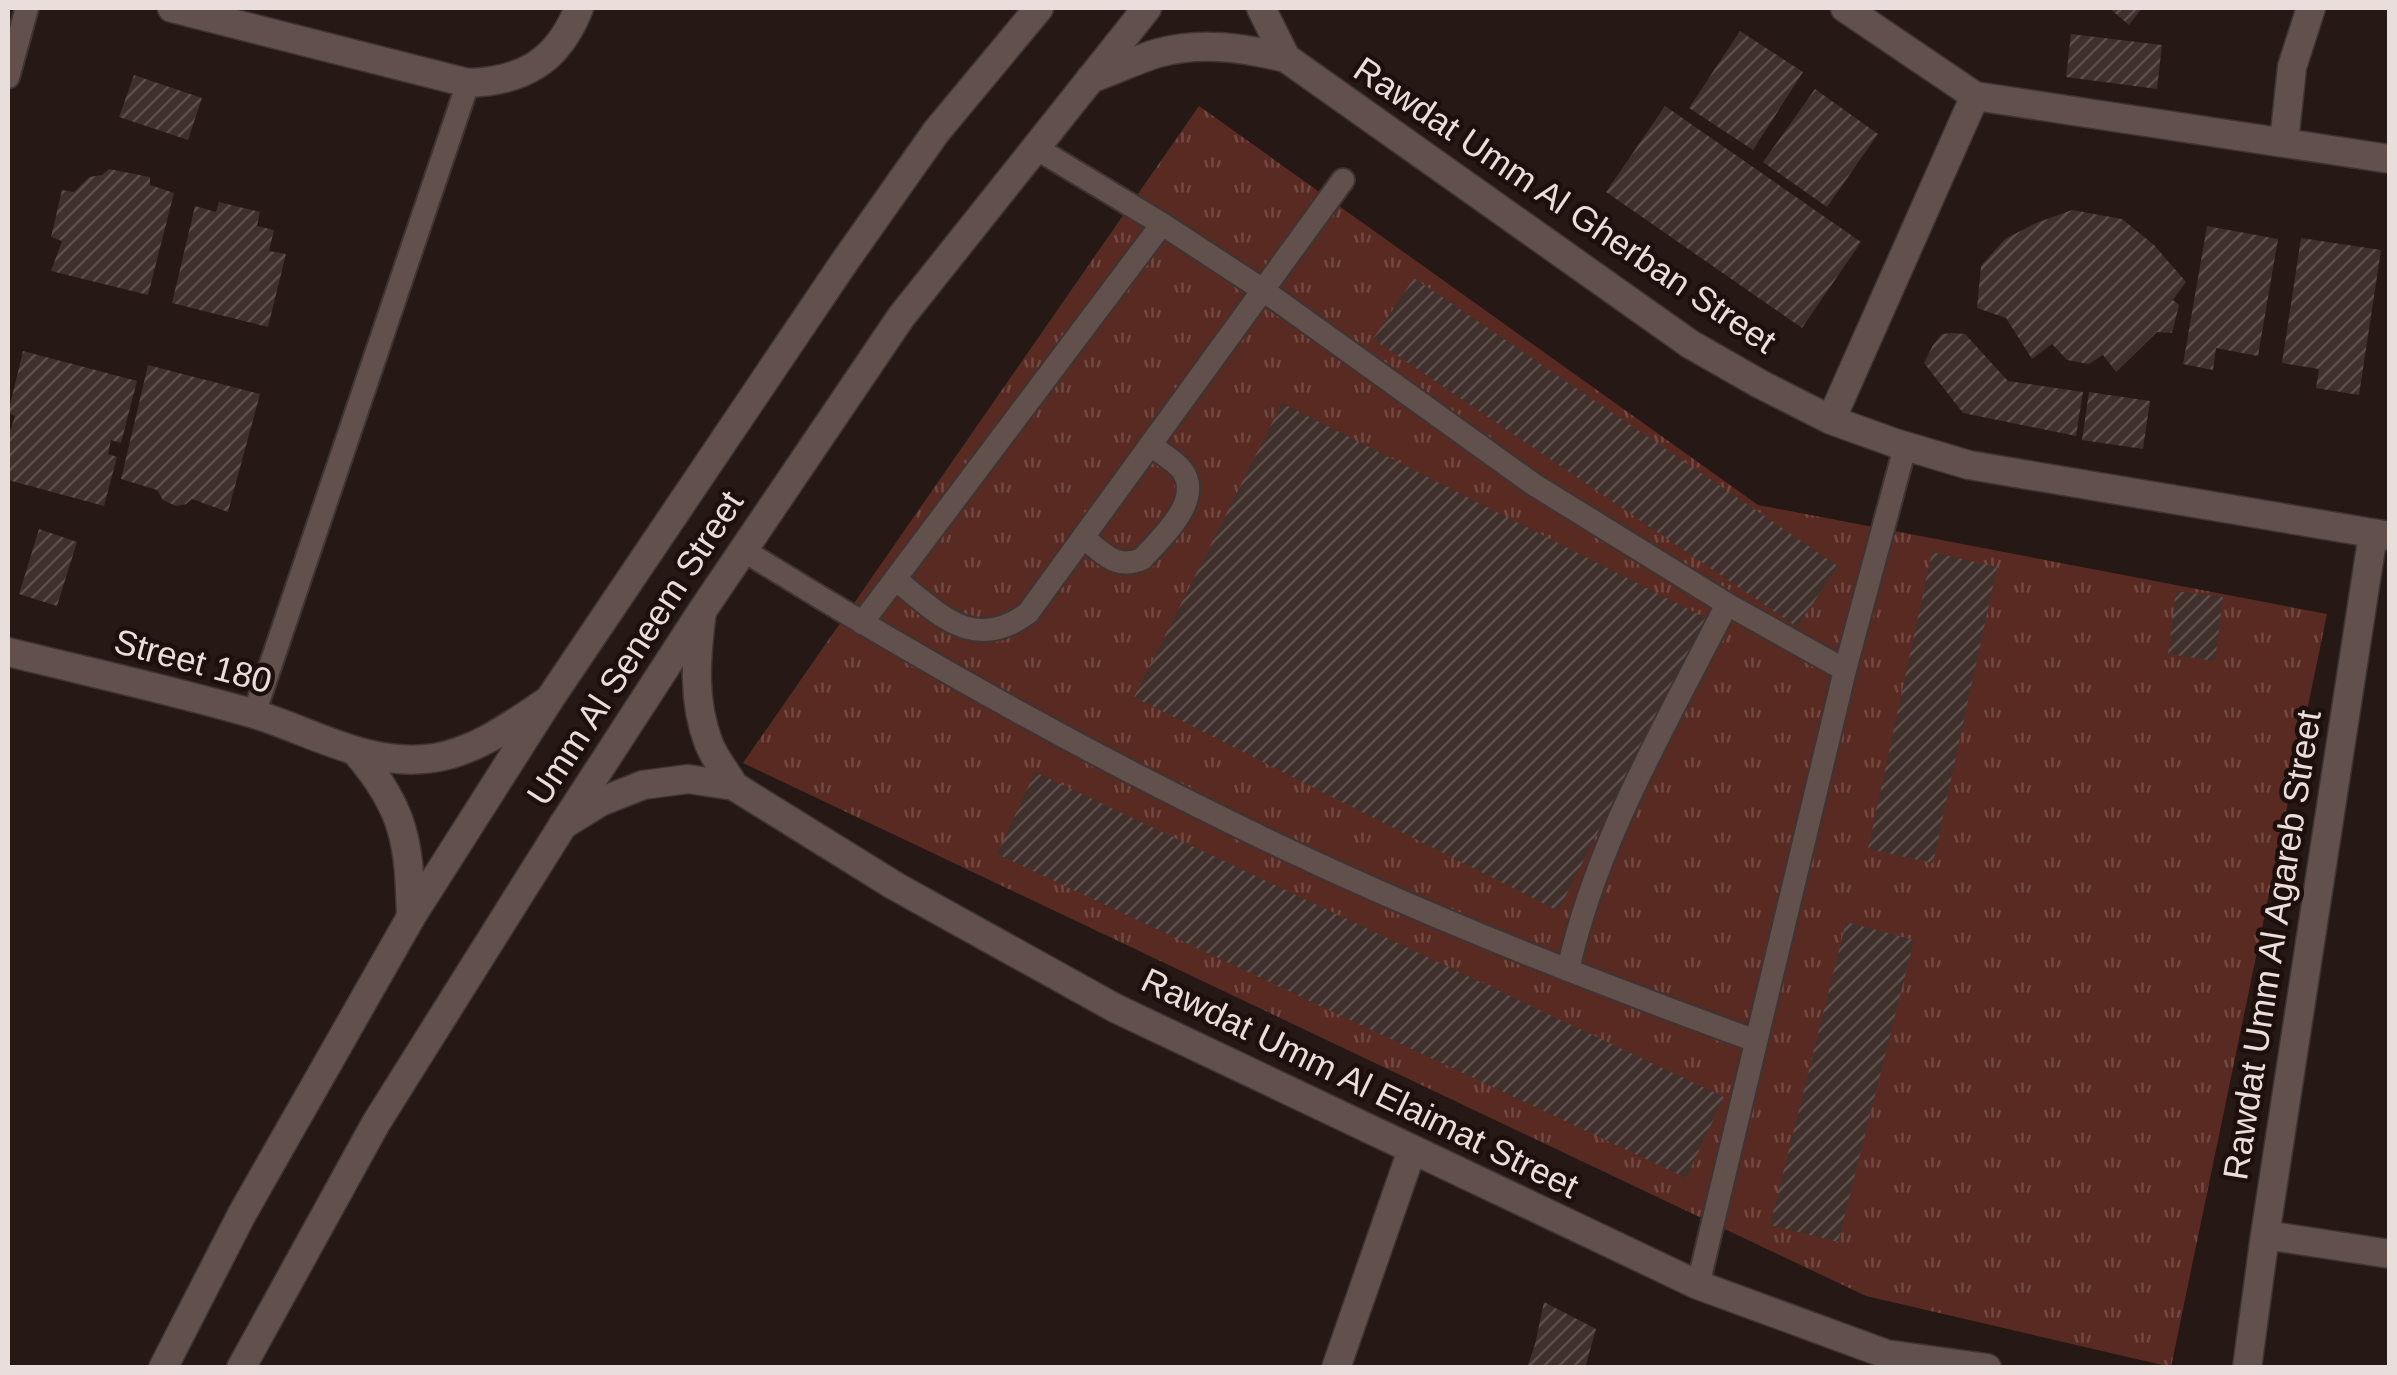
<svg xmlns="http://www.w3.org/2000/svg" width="2397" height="1375" font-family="Helvetica,sans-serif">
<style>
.grass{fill:url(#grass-tufts)}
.building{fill:url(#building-hatch)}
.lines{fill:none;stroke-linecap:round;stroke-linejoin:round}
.service-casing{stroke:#3e3433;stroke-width:26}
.minor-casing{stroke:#3e3433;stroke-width:31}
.secondary-casing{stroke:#3e3433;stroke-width:31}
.service{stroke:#62504c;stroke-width:22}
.minor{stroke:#62504c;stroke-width:28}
.secondary{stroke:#62504c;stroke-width:28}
.labels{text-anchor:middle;stroke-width:9;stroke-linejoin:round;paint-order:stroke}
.street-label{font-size:35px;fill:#e9dedc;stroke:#1c0f0c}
</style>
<defs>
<pattern id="grass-tufts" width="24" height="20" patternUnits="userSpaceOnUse" patternTransform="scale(2.5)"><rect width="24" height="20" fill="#592a22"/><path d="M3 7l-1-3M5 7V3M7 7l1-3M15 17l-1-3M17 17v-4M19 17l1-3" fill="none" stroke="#714842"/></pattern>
<pattern id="building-hatch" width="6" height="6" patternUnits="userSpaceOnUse" patternTransform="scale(2.5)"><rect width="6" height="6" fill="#40302c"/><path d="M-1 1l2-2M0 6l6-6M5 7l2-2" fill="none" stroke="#5c4e4a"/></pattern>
</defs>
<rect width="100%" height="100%" fill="#261815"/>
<path class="grass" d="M1199,106l559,399 569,109 -156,753 -305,-71 -1123,-533z"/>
<path class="building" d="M2109,8h33l-13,17z
M1740,31l63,41 -50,78 -64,-42z
M2071,34l91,11 -5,44 -91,-12z
M134,75l68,23 -14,42 -69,-23z
M1815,89l63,45 -51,73 -64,-45z
M1665,106l196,136 -59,86 -196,-136z
M109,169l41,8v8l24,8 -26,102 -97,-24 11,-30 -11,-4 11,-47 12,2 15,-15 13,-2z
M219,202l41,10 -3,14 17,4 -5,21 17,3 -18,73 -96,-24 23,-97 21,6z
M2072,210l50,9 32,26 32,37 -13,18 6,5 -7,28 -15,-1 -41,40 -13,-17 -14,9 -22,-4 -15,-16 -20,15 -26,-41 -29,-10 4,-42 24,-27 31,-16z
M2207,226l71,13 -20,117 -42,-8 -3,22 -30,-6z
M2301,238l80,12 -22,145 -43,-7 3,-19 -37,-6z
M1414,278l424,288 -41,61 -424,-288z
M1952,333l13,1 43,47 75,11 -7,44 -113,-23 -39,-50 9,-18 9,-11z
M23,351l114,30 -16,62 -10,-3 -3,14 9,3 -13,49 -96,-26v-52l3,1 4,-13 -7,-3z
M148,365l112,29 -32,118 -36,-13 -6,5 -10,2 -13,-6 -6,-10 -36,-11z
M2089,392l61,9 -7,48 -61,-9z
M1282,403l424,215 -148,293 -424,-214z
M39,529l38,13 -20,64 -38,-12z
M1932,552l65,15 -64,296 -65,-14z
M2176,591l47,6 -8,64 -47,-7z
M1035,772l689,325 -38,81 -689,-324z
M1846,922l68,18 -76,302 -68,-17z
M1544,1302l52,27 -11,39h-58l8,-24z"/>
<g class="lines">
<defs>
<path id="service" d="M8,77l19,-69
M1036,148l126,76 101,66 270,194 194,120 118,66
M1083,537c20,16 32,33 59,22 19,-21 62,-59 40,-89 -8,-10 -21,-17 -32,-25
M743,550c159,99 321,191 489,273 170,84 346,153 524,218
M895,579c43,34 78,75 133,34l315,-433
M862,623l300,-399
M254,714l214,-631
M1568,970c29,-131 99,-247 159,-366
M1698,1285l147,-615 60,-223"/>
<path id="minor" d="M172,8l296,75c56,-2 90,-22 111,-75
M1261,8l25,50
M1845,8l130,88 415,63
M1090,79c23,-8 45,-19 68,-26 43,-12 86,-5 128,5l404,286 70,40 71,36 64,23 74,22 421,71
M2284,142l8,-75 19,-59
M1831,420l144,-324
M702,611c-6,46 -10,89 7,133 6,15 17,28 25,42
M8,652c81,20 163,38 243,61 61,18 117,55 183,45 43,-7 79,-34 115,-58
M356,752c50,58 53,92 55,165
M563,825l37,-23 43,-17 45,-6 46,7 161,100 220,122 583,277 188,69 101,14
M2265,1235l125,19
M1336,1368l76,-218
M2247,1368l18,-133 108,-701"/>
<path id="secondary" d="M163,1368l79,-154 169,-297 138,-217 296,-439 91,-129 103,-124
M241,1368l135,-245 187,-298 139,-214 199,-294 246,-309"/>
</defs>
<use href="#service" class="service-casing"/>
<use href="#minor" class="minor-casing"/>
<use href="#secondary" class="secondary-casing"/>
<use href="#service" class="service"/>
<use href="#minor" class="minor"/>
<use href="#secondary" class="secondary"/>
</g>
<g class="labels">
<g class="street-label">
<text transform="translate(1565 205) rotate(34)" y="12">Rawdat Umm Al Gherban Street</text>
<text transform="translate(635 648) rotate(-57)" y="12">Umm Al Seneem Street</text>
<text transform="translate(193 661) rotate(15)" y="12">Street 180</text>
<text transform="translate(2272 945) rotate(-81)" y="12">Rawdat Umm Al Agareb Street</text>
<text transform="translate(1360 1083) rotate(26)" y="12">Rawdat Umm Al Elaimat Street</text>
</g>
</g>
<rect width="2397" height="1375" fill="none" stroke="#e9dedc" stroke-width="20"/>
</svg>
